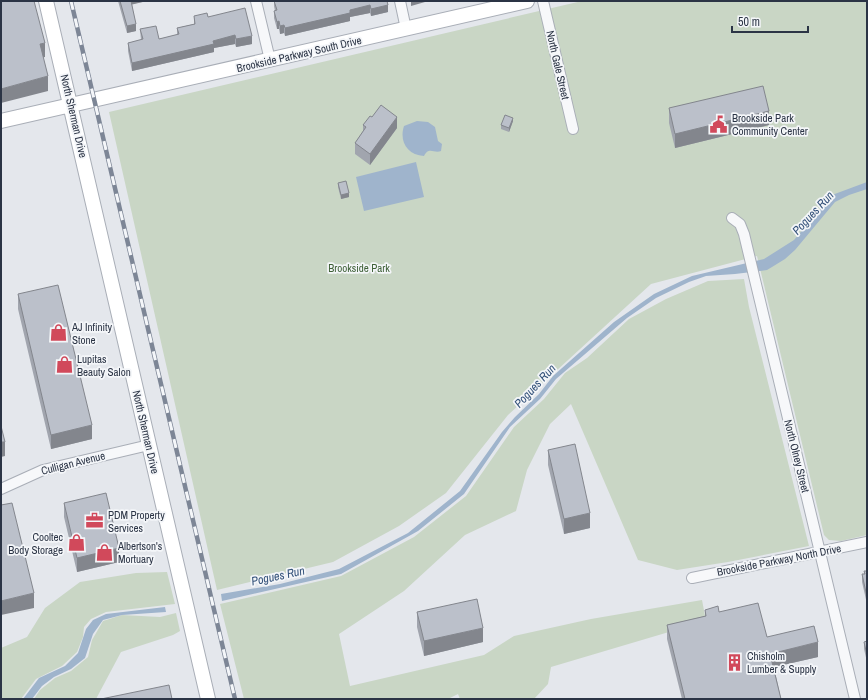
<svg xmlns="http://www.w3.org/2000/svg" width="868" height="700" font-family="'Archivo Narrow',sans-serif">
<style>
.green{fill:#c9d6c5}
.water{fill:#9fb4cc}
.lines{fill:none;stroke-linecap:round;stroke-linejoin:round}
.minor-casing{stroke:#a9aeb7;stroke-width:12}
.secondary-casing{stroke:#a9aeb7;stroke-width:16}
.minor{stroke:#f7f8fa;stroke-width:10}
.secondary{stroke:#fff;stroke-width:14}
.rail-casing{stroke:#7d8696;stroke-width:4.5}
.rail{stroke:#f4f6f9;stroke-width:3;stroke-dasharray:9;stroke-linecap:butt}
.wall{fill:#a1a5ae}
.shaded-wall{fill:#83868d}
.building{fill:#bbc0ca;stroke:#83868d}
.labels{text-anchor:middle;stroke-width:3.5;stroke-linejoin:round;paint-order:stroke}
.street-label{font-size:11px;fill:#2b3445;stroke:#f4f6f9}
.poi-label{font-size:11px;fill:#2b3445;stroke:#f4f6f9;text-anchor:start}
.park-label{font-size:11px;fill:#3f6138;stroke:#f4f6f9}
.water-label{font-size:12px;font-style:italic;fill:#34527a;stroke:#f4f6f9}
</style>
<rect width="100%" height="100%" fill="#e4e7ec"/>
<path class="green" d="M582,1h285v534l-26,6 -12,-1 -5,-5 -67,-279 -106,28 -143,131 -62,78 -47,33 -66,36 -116,28 -108,-478z
M744,279l5,28 60,239 -81,16 -51,8 -39,-10 -67,-156 -21,20 -23,46 -11,41 -51,24 -61,56 -65,43 11,52 134,-31 30,-19 77,-17 111,-19 4,21 -155,46 -3,17 -14,15h-74l-2,-5 -10,5h-204l-24,-95 121,-28 73,-39 52,-41 48,-69 30,-28 21,-26 22,-15 42,-39 37,-20 42,-18z
M167,572l8,32 -69,8 -15,7 -7,8 -1,10 -6,15 -15,14 -26,13 -15,20h-20v-51l26,-11 18,-29 35,-26 56,-9z
M176,613l4,18 -7,4 -52,17 -25,47h-62l6,-9 15,-12 16,-7 17,-14 4,-17 11,-19 19,-6 38,2z"/>
<path class="water" d="M417,121l11,1 7,5 3,14 4,3 -1,7c-7,3 -12,-5 -17,5 -17,-1 -25,-15 -20,-30z
M416,162l8,35 -60,14 -8,-34z
M867,182v7l-18,6 -14,7 -40,48 -10,9 -13,8 -5,3 -32,4 -29,2 -17,6 -33,16 -29,20 -71,61 -16,20 -30,28 -46,67 -46,37 -77,43 -119,27 -1,-7 59,-10 59,-15 69,-36 52,-42 42,-59 13,-15 24,-23 14,-18 61,-54 40,-28 38,-18 72,-17 30,-19 38,-45z
M165,607l1,5 -44,3 -19,5 -10,14 -8,24 -14,11 -17,8 -12,9 -10,13h-9l16,-21 26,-12 13,-13 8,-24 7,-9 13,-6z"/>
<g class="lines">
<defs>
<path id="minor" d="M256,1l14,59
M400,1l6,28
M543,1l30,128
M732,218l8,6 4,10 111,465
M1,489l42,-19 106,-25
M692,578l175,-36"/>
<path id="secondary" d="M46,1l162,698
M1,121l526,-120"/>
</defs>
<use href="#minor" class="minor-casing"/>
<use href="#secondary" class="secondary-casing"/>
<use href="#minor" class="minor"/>
<use href="#secondary" class="secondary"/>
<defs>
<path id="rail" d="M71,1l164,698"/>
</defs>
<use href="#rail" class="rail-casing"/>
<use href="#rail" class="rail"/>
</g>
<path class="wall" d="M118,1h29l-15,3 4,27 -9,2z
M274,1h113l1,11 -17,4 -1,-3 -20,4v4l-65,15 -1,-3 -4,1 -1,-5h-2l-3,-11v-7h1l-1,-5z
M194,16l14,1 44,27 -16,3 -1,-3 -21,4v4l-82,19 -4,-20v-8l13,-3 -1,-11 19,10 18,-4v-7l17,-4z
M669,108l100,17 -94,23 -6,-25z
M372,117l25,11 -27,37 -15,-11v-11l8,-12v-6z
M513,121l-4,11 -8,-3v-4z
M338,183l11,14 -8,2 -3,-12z
M18,294l74,145 -41,10 -33,-140z
M548,450l42,78 -26,6 -16,-69z
M64,503l55,59 -42,10 -13,-55z
M864,571h3v33l-5,-22v-8h2z
M705,610l14,2 48,25 51,20 -44,10 7,32h-99l-15,-60v-14l38,-9z
M417,612l66,30 -59,14 -7,-29z
M867,641v21l-3,-13v-7z"/>
<path class="shaded-wall" d="M130,1h17l-17,4z
M411,1h14v1l-14,4z
M370,5v8l-20,4v4l-65,15v-8l65,-18z
M388,5v7l-17,4v-7z
M279,21v8h-2v-7z
M136,24v7l-9,2v-7z
M284,25v8l-4,1v-8z
M235,35v9l-21,4v4l-82,19v-8l81,-22z
M252,36v8l-16,3v-8z
M45,43v14l-5,1v-14z
M48,76v15l-47,12v-14z
M769,111v14l-94,23v-14z
M397,117v11l-27,37v-11z
M513,118v3l-4,11v-4z
M349,193v4l-8,2v-4z
M92,425v14l-41,10v-14z
M1,442h4v14l-4,1z
M590,513v15l-26,6v-15z
M119,548v14l-42,10v-14z
M34,593v15l-33,7v-14z
M483,628v14l-59,14v-15z
M818,642v15l-48,11v-14z"/>
<path class="building" d="M1,1h33l11,42 -5,1 8,32 -47,13z
M120,1h11l5,23 -9,2z
M274,1h113l1,4 -17,4 -1,-4 -20,5v3l-65,15 -1,-3 -4,1 -1,-5 -2,1 -3,-11 3,-1z
M245,8l7,28 -16,3 -1,-4 -22,6 1,3 -82,19 -4,-20 15,-4 -3,-10 16,-3 3,13 20,-5 -2,-6 18,-4 -1,-8 13,-3 1,4z
M763,86l6,25 -94,23 -6,-26z
M381,105l16,12 -27,37 -15,-11 11,-16 -3,-2 7,-9 2,1z
M505,115l8,3 -4,10 -8,-3z
M346,181l3,12 -8,2 -3,-12z
M58,285l34,140 -41,10 -33,-141z
M1,426l4,16h-4z
M575,444l15,69 -26,6 -16,-69z
M106,493l13,55 -42,10 -13,-55z
M12,503l22,90 -33,8v-96z
M864,571h3v26l-5,-23h3z
M477,599l6,29 -59,13 -7,-29z
M758,603l9,34 47,-11 4,16 -48,12 11,45h-96l-18,-74 39,-9 -1,-6 13,-4 1,6z
M867,641v14l-3,-13z
M169,685l3,14h-71z"/>
<defs>
<symbol id="civic-bare" viewBox="-9 -9 18 18"><path d="M-.6-6.5H3V-4.5H.6V-3L4-1V1h2V6H-6V1h2V-1L-.6-3ZM-1.2 2.5V6h2.4V2.5Z" fill="#d1495b" stroke="#f4f6f9" stroke-width="2.5" paint-order="stroke"/></symbol>
<symbol id="shop-bare" viewBox="-9 -9 18 18"><path d="M-5-2.5h2.3a2.7 3.5 0 0 1 5.4 0H5L5.5 6h-11ZM-1.5-2.5h3a1.5 2.3 0 0 0-3 0Z" fill="#d1495b" stroke="#f4f6f9" stroke-width="2.5" paint-order="stroke"/></symbol>
<symbol id="office-bare" viewBox="-9 -9 18 18"><path d="M-6-3h4V-5.5h4V-3h4V5H-6ZM-1-4.5V-3h2v-1.5ZM-6 0V1H6V0Z" fill="#d1495b" stroke="#f4f6f9" stroke-width="2.5" paint-order="stroke"/></symbol>
<symbol id="building-bare" viewBox="-9 -9 18 18"><path d="M-4-6H4V6H1V3H-1V6H-4ZM-2.5-4.3h1.7v1.8h-1.7ZM.8-4.3h1.7v1.8H.8ZM-2.5-1h1.7V.8h-1.7ZM.8-1h1.7V.8H.8Z" fill="#d1495b" stroke="#f4f6f9" stroke-width="2.5" paint-order="stroke"/></symbol>
</defs>
<g fill-rule="evenodd">
<use href="#civic-bare" x="706" y="112" width="25" height="25"/>
<use href="#shop-bare" x="46" y="320" width="25" height="25"/>
<use href="#shop-bare" x="52" y="352" width="25" height="25"/>
<use href="#office-bare" x="82" y="508" width="25" height="25"/>
<use href="#shop-bare" x="64" y="530" width="25" height="25"/>
<use href="#shop-bare" x="92" y="540" width="25" height="25"/>
<use href="#building-bare" x="722" y="650" width="25" height="25"/>
</g>
<g class="labels">
<g class="street-label">
<text transform="translate(299 54) rotate(-13)" y="4">Brookside Parkway South Drive</text>
<text transform="translate(558 65) rotate(77)" y="4">North Gale Street</text>
<text transform="translate(74 116) rotate(77)" y="4">North Sherman Drive</text>
<text transform="translate(146 432) rotate(77)" y="4">North Sherman Drive</text>
<text transform="translate(797 456) rotate(76)" y="4">North Olney Street</text>
<text transform="translate(73 463) rotate(-14)" y="4">Culligan Avenue</text>
<text transform="translate(779 560) rotate(-11)" y="4">Brookside Parkway North Drive</text>
</g>
<g class="poi-label">
<text x="732" y="122">Brookside Park<tspan x="732" dy="13">Community Center</tspan></text>
<text x="72" y="331">AJ Infinity<tspan x="72" dy="13">Stone</tspan></text>
<text x="77" y="363">Lupitas<tspan x="77" dy="13">Beauty Salon</tspan></text>
<text x="108" y="519">PDM Property<tspan x="108" dy="13">Services</tspan></text>
<text x="63" y="541" text-anchor="end">Cooltec<tspan x="63" dy="13">Body Storage</tspan></text>
<text x="118" y="550">Albertson's<tspan x="118" dy="13">Mortuary</tspan></text>
<text x="747" y="660">Chisholm<tspan x="747" dy="13">Lumber &amp; Supply</tspan></text>
</g>
<g class="park-label">
<text x="359" y="272">Brookside Park</text>
</g>
<g class="water-label">
<text transform="translate(813 213) rotate(-47)" y="4">Pogues Run</text>
<text transform="translate(535 386) rotate(-47)" y="4">Pogues Run</text>
<text transform="translate(278 576) rotate(-12)" y="4">Pogues Run</text>
</g>
</g>
<rect width="868" height="700" fill="none" stroke="#2b3445" stroke-width="4"/>
<path d="M732 26v6h76v-6" fill="none" stroke="#2b3445" stroke-width="2"/>
<text x="738" y="26" font-size="12" fill="#2b3445" stroke="#f4f6f9" stroke-width="3" paint-order="stroke">50 m</text>
</svg>
